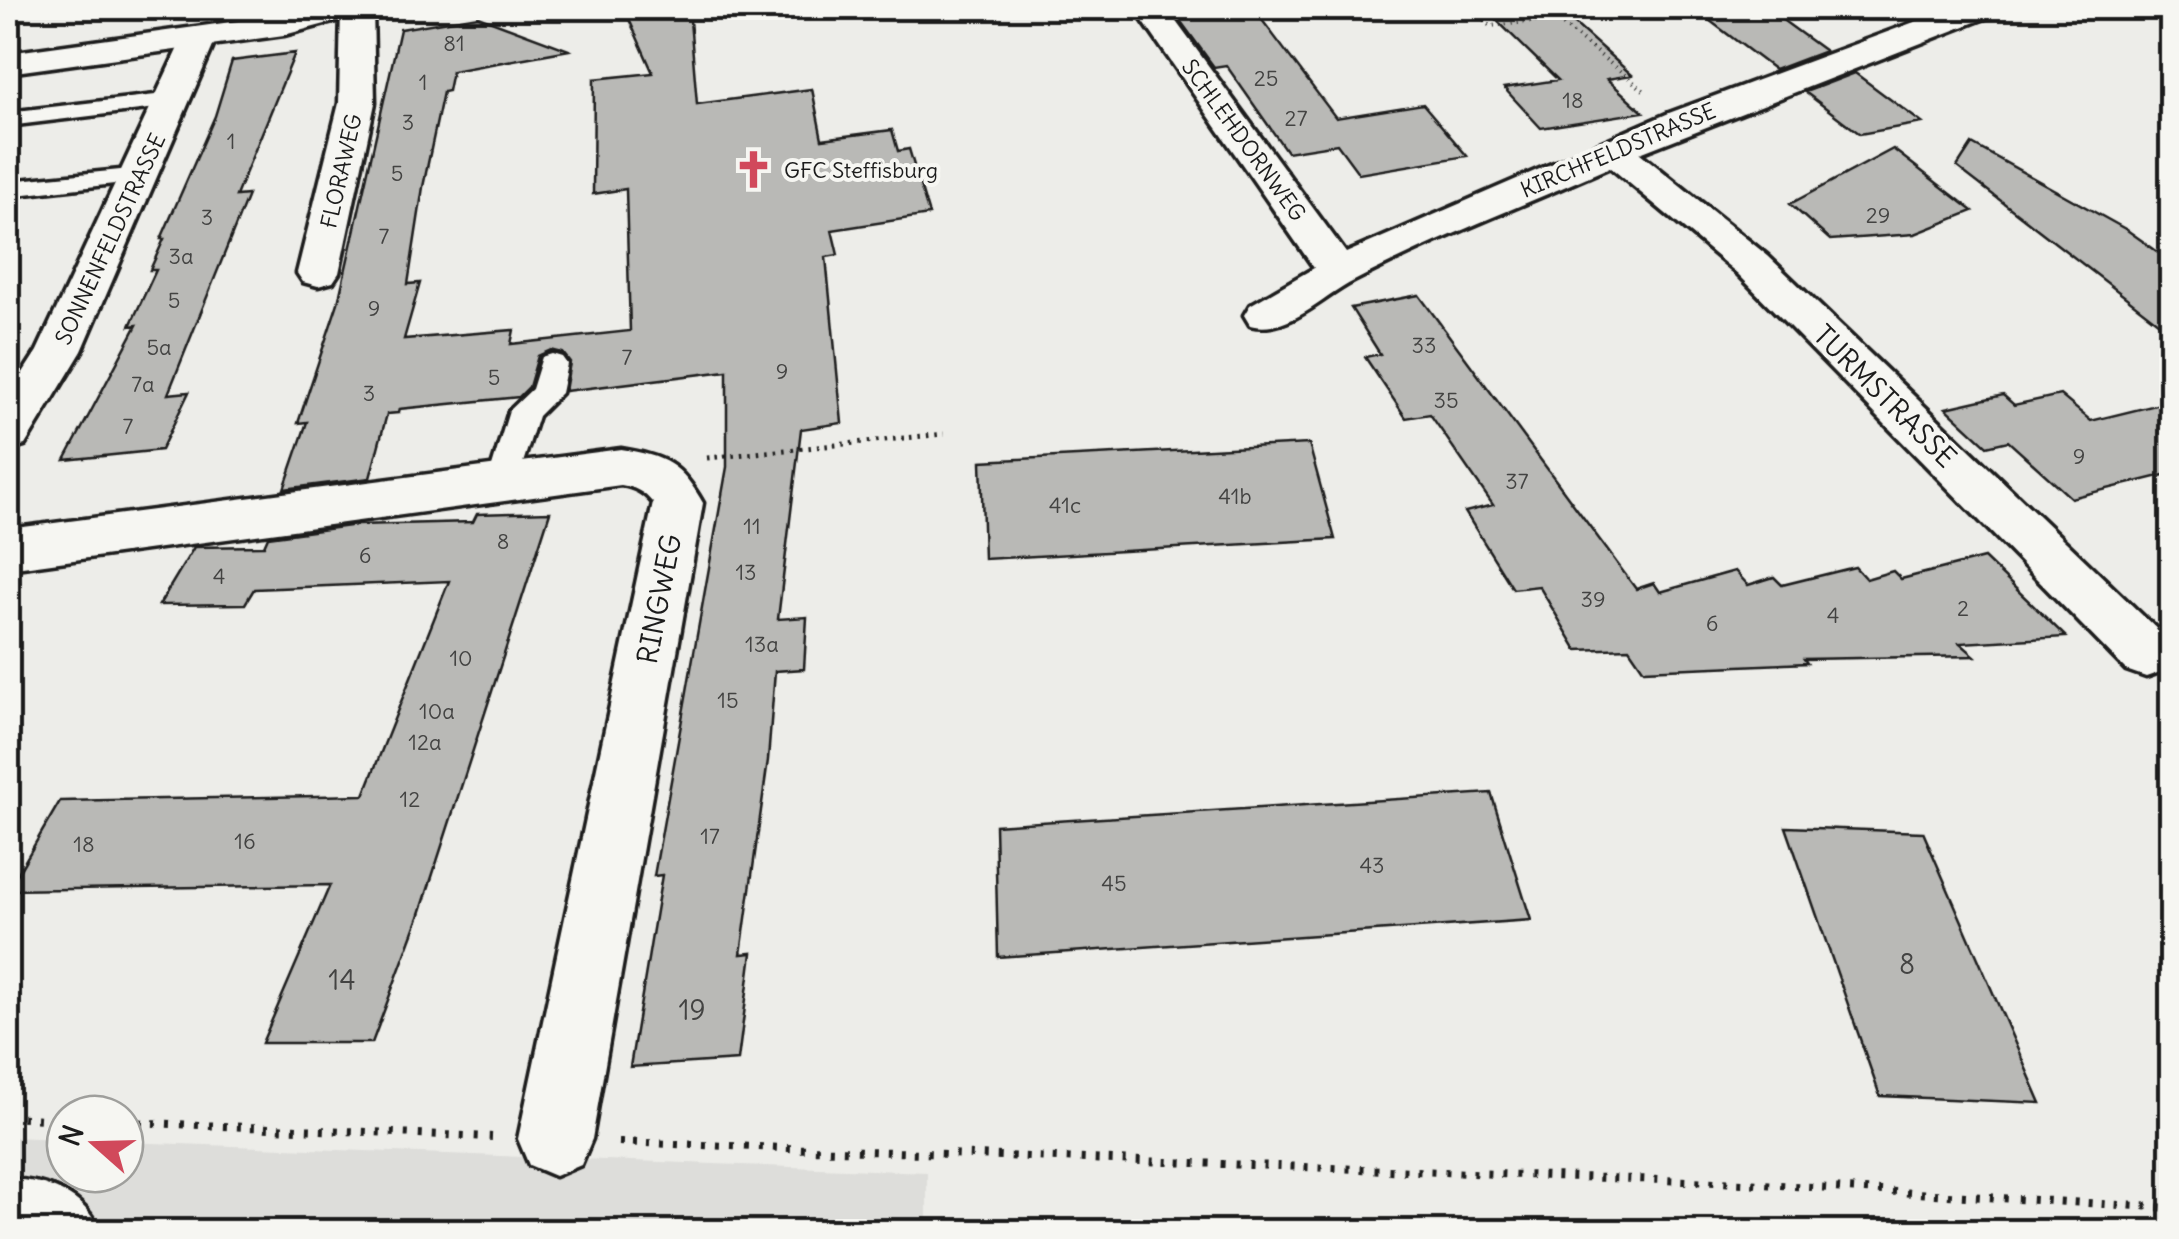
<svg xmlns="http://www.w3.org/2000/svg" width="2179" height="1239" font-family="Delius,sans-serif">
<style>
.built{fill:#ddddda}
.building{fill:#b9b9b6;stroke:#1c1c1c;stroke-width:2.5}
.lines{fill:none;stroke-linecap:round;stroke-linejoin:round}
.lane-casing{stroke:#1c1c1c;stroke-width:7}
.street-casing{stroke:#1c1c1c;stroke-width:7}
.primary-casing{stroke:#1c1c1c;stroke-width:7}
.path-far2{stroke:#1c1c1c;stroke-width:4;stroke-dasharray:1 5;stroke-linecap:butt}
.path-far1{stroke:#1c1c1c;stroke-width:5;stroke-dasharray:2.5 6;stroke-linecap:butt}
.path{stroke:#1c1c1c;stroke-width:8;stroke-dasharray:4 10;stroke-linecap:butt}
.lane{fill:#f6f6f2;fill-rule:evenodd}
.street{fill:#f6f6f2;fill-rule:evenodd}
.primary{fill:#f6f6f2;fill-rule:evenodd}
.labels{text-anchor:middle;stroke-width:8;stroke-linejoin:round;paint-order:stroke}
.number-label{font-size:22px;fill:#434342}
.far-street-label{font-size:22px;fill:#1c1c1c;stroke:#f6f6f2}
.far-poi-label{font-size:22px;fill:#1c1c1c;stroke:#f6f6f2;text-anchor:start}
.street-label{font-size:28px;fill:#1c1c1c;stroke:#f6f6f2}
.near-number-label{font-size:28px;fill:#434342}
</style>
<rect width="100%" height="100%" fill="#edede9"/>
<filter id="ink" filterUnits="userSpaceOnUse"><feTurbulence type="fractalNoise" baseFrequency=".01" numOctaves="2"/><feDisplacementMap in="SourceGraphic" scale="20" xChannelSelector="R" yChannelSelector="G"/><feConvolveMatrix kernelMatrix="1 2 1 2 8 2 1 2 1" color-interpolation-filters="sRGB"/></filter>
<g filter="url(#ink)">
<path class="built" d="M8,1137l57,2v35h60v-32l802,30v59l-919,1z"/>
<path class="building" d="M624,8h65l8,96 115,-15 10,50 70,-9 6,21 11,-2 20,66 -97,15 6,25 -12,2 16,166 -41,6 -23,190 29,-2 -3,52 -29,2 -7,89 -27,194 11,-1 -14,107 -108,7 32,-192 -8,1 73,-409v-96l-162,20 5,-29 -7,-9 -12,-3 -13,6 -9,31 -10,10 -120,12 -1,4 -11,1 -17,64 -86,11 23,-67 -9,1 40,-120 62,-274 78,-13 91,34 -117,21 -4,20 -5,1 -20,95 -15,97 12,-1 -16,56 110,-9 -3,14 119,-13 -4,-142 -33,5 1,-115 59,-6z
M1171,8h82l83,110 87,-14 44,52 -108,18 -22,-30 -50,8 -61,-87 -12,2z
M1484,8h73l75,67 -25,4 36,33 -102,16 -37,-40 54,-8z
M1693,8h73l59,43 -50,19z
M295,53l-59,143 12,-1 -80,199 21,-2 -28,58 -96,10 72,-135 -7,1 26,-56h-6l14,-31h-3l54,-123 17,-55z
M1855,73l67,50 -62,11 -55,-42z
M1972,144l155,86 45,32v71l-215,-166z
M1893,149l80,62 -58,23 -85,6 -40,-36z
M1419,295l217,294 18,-6 6,9 75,-21 13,14 26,-8 8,8 73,-18 11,12 27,-8 8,8 83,-21 82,79 -106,6 15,13 -171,3 3,4 -163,7 -15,-22 -52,2 -38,-64 -26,3 -48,-77 28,-7 -63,-91 -24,4 -41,-61 15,-3 -29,-46z
M2003,395l11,10 46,-10 31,26 81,-20v72l-101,25 -63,-57 -21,5 -41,-38z
M1309,444l26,95 -351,20 -3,-98z
M550,512l-131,405 -47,126h-110l68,-158 -322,5 52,-89 304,-6 85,-214 -195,8 -9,15 -86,1 35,-58 70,-1 4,-9 89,-12 116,-3 4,-8z
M1491,793l40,127 -533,37 -3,-132z
M1786,827l137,5 118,271 -161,-7z"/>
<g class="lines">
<defs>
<path id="lane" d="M173,93l12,7 -4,5 -173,21v-14z
M141,168l9,2 3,5 -3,5 -142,16v-15z
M552,354l10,3 5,7 -6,29 -23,23 -24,75 -11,3 -11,-3 -5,-8 22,-72 23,-22 10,-32z
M8,1179c38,1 77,15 92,53h-65l-27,-5z"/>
<path id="street" d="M341,8h32l2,95 -36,170 -6,9 -15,4 -15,-4 -6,-9 42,-170z
M1134,8h32l180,245 323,-140 283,-105h45l-4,7 -353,138 128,103 398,382 6,11 -6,21 -20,7 -20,-7 -388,-396 -128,-107c-85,38 -174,71 -256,114 -32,16 -66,54 -104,44l-6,-10 6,-10 64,-37z
M200,27l12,3 5,7 -135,314 -57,94 -17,5v-54l29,-45 146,-314 5,-7z
M621,449c44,7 60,15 82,54l-111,636 -11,26 -26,11 -26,-11 -11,-26 135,-636c-9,-11 -18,-16 -32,-18l-613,84v-40z"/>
<path id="primary" d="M311,8h52l-4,7 -75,20 -276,38v-20l274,-38z"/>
</defs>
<use href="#lane" class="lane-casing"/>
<use href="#street" class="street-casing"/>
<use href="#primary" class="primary-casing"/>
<path class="path-far2" d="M1471,8l19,18 65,-7 91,73"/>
<path class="path-far1" d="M707,458l237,-24"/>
<path class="path" d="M8,1117l57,3
M125,1122l367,15
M619,1142l1125,41 428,25"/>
<use href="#lane" class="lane"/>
<use href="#street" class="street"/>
<use href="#primary" class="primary"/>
</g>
</g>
<defs>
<symbol id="church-bare" viewBox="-9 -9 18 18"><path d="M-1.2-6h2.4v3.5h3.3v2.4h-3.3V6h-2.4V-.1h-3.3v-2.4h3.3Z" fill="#d1495b" stroke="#f6f6f2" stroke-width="2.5" paint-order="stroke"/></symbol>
</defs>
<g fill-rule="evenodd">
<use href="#church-bare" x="726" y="142" width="55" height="55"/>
</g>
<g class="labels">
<g class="number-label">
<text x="454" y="51">81</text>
<text x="1266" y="86">25</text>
<text x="423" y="90">1</text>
<text x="1573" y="108">18</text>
<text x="1296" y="126">27</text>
<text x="408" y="130">3</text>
<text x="231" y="149">1</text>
<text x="397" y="181">5</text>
<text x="1878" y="223">29</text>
<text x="207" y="225">3</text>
<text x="384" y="244">7</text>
<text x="181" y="264">3a</text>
<text x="174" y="308">5</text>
<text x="374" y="316">9</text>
<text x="1424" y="353">33</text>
<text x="159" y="355">5a</text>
<text x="627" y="365">7</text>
<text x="782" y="379">9</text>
<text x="494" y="385">5</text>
<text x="143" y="392">7a</text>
<text x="369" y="401">3</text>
<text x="1446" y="408">35</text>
<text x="128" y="434">7</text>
<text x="2079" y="464">9</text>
<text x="1517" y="489">37</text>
<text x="1235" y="504">41b</text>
<text x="1065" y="513">41c</text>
<text x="752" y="534">11</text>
<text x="503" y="549">8</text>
<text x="365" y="563">6</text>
<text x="746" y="580">13</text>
<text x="219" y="584">4</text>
<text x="1593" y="607">39</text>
<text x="1963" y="616">2</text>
<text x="1833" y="623">4</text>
<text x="1712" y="631">6</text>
<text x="762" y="652">13a</text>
<text x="461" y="666">10</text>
<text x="728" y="708">15</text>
<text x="437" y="719">10a</text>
<text x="425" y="750">12a</text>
<text x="410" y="807">12</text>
<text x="710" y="844">17</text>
<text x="245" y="849">16</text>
<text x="84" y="852">18</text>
<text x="1372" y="873">43</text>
<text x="1114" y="891">45</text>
</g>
<g class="far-street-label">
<text transform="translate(1244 140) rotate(54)" y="8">SCHLEHDORNWEG</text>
<text transform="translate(1618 150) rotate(-23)" y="8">KIRCHFELDSTRASSE</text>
<text transform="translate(341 171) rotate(-77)" y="8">FLORAWEG</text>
<text transform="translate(110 239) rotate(-65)" y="8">SONNENFELDSTRASSE</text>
</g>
<g class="far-poi-label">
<text x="784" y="178">GFC Steffisburg</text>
</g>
<g class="street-label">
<text transform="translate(1885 396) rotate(45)" y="10">TURMSTRASSE</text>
<text transform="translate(659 599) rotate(-79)" y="10">RINGWEG</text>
</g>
<g class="near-number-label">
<text x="1907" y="974">8</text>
<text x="342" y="990">14</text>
<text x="692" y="1020">19</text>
</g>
</g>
<rect width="2179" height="1239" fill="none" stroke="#f6f6f2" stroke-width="40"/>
<rect x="20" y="20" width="2139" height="1199" fill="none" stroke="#1c1c1c" stroke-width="4" filter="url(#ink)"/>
<g transform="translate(95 1144) rotate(290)"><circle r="48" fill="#f6f6f2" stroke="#9f9f9c" stroke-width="2.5"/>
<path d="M0-8L18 38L0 25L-18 38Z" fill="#d1495b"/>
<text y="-15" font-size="28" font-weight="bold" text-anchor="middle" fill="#1c1c1c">N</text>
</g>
</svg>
